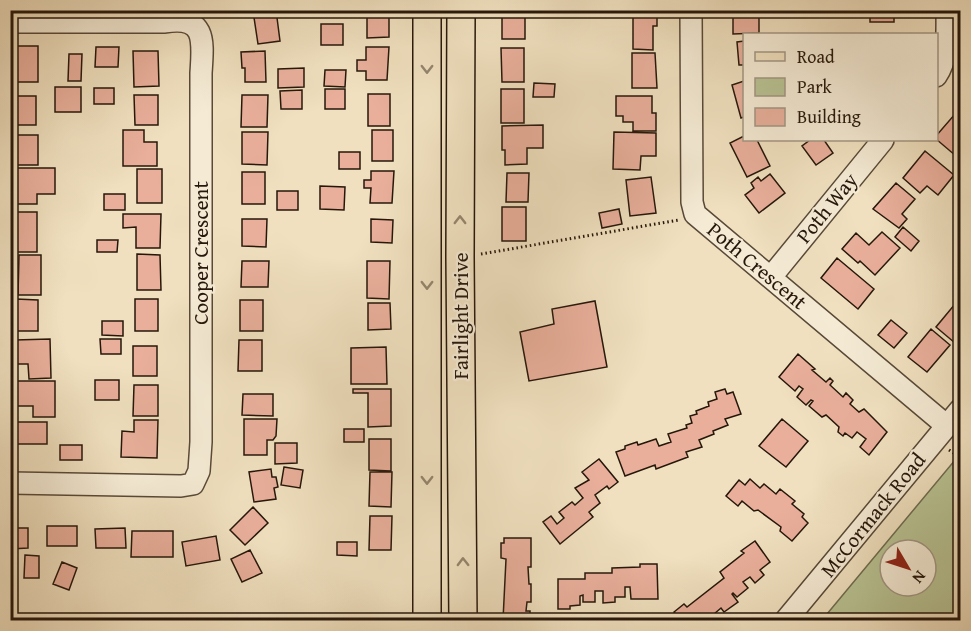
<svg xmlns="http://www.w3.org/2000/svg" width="971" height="631" font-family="'Gentium Book Plus',serif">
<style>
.green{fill:#b8c293;stroke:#6f6c4f;stroke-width:1.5;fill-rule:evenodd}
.building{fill:#e9af9b;stroke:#26170b;stroke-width:1.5}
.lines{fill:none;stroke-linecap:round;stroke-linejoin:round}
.minor-casing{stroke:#584938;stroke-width:24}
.major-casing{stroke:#26170b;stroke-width:30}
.path{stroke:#26170b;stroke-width:3;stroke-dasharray:1.5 3;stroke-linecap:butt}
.minor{stroke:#f5ebd5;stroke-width:21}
.major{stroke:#f0e0bf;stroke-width:27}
.oneway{stroke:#95866e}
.labels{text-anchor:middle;stroke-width:4.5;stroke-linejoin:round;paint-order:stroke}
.street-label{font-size:21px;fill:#26170b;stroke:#f5ebd5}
</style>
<rect width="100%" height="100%" fill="#f0e0bf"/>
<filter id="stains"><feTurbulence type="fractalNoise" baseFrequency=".00333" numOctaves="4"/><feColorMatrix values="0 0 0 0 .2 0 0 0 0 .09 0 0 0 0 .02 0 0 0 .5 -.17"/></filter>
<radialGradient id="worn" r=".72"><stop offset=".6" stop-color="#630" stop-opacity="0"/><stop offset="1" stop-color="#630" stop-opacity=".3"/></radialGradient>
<path class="green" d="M960,454v166h-138zM890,550h36v36h-36z"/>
<path class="building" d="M276,10l4,31 -22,3 -5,-33z
M367,10h22v27l-22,1z
M502,10h23v29h-23z
M733,10h26v23l-26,1z
M870,10h24v12h-24z
M633,12h24v14h-4v24l-20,-1z
M321,24h22v21h-22z
M744,41v24h-5l-2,-23z
M14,46h24v36h-24z
M96,47h23l-1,20h-23z
M366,47h23l-2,33h-21v-9h-9v-11h9z
M501,48h23v34h-22z
M133,51h25l1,35 -25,1z
M265,51l1,31h-21v-14h-3l-1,-16z
M632,53h23l2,35h-25z
M69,54h13l-1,27h-13z
M304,68v19l-26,1v-19z
M325,70h21l-1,17 -21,-1z
M744,81v36l-3,1 -9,-33z
M534,83l21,1 -1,13h-21z
M55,87h26v25h-26z
M94,88h20v16h-20z
M325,89h20v20h-20z
M501,89h23v34h-23z
M302,90v19h-21l-1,-18z
M368,94h22v32h-22z
M134,95h24v30h-23z
M242,95h26l-1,32h-26z
M16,96h20v29h-20z
M616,96h36v17h4v18h-23v-9h-10v-6h-7z
M955,114l5,5v31l-4,6 -20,-17v-3z
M543,125v23h-16v16l-22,1v-15h-3v-24z
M123,130h21v12h13v24h-34z
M372,130h21v31h-21z
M242,132h26l-1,33 -25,-1z
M614,132l42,1v23h-15l-1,14 -27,-1z
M15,135h23v30h-23z
M744,136v4h13l13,26 -23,11 -17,-34z
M810,140h14l9,13 -17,12 -14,-19z
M925,151l29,24 -16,20 -11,-9 -7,7 -17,-15z
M339,152h21v17h-21z
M17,168h38v26h-18v10h-21z
M137,169h25v34h-25z
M371,171h23l-2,32h-22l1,-15h-7v-8h7z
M242,172h23v32h-23z
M507,173h22l-1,29h-22z
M770,174l15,19 -26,20 -14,-18 9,-7 -3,-5 7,-6 3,4z
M651,177l5,36 -26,3 -4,-36z
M896,183l19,16 -13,15 5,5 -8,9 -26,-19z
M320,186l25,1 -1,23 -24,-1z
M277,191h21v19h-21z
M104,194h21v16h-21z
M502,207h24v34h-24z
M619,209l3,15 -20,4 -3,-15z
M16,212h21v40h-21z
M123,214h38l-1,34h-24v-21l-13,1z
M242,219h25l-1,28 -24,-1z
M371,219l22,1 -1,23 -21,-1z
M903,227l16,14 -8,10 -16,-14z
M882,232l18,16 -25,27 -15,-14 -2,2 -16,-14 14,-16 13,12z
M97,240h21l-1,12h-20z
M137,254l23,1 1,35h-24z
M19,255h22v40h-23z
M837,258l37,31 -16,20 -37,-31z
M242,261h27l-1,26h-27z
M367,261h23l-1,38 -22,-1z
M16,299l22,1v31h-22z
M135,299h23v32h-23z
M240,300h23v31h-23z
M595,301l12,66 -78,14 -9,-49 34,-8 -2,-15z
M368,303h22l1,26 -23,1z
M955,304l5,4v28l-5,7 -19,-16z
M891,320l16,13 -13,15 -16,-13z
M102,321h21v15l-21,-1z
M931,329l19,16 -23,27 -19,-15z
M50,339l1,39 -22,1 -1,-15h-13v-24z
M100,339h21v15h-20z
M239,340h23v31h-24z
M133,346h24v30h-24z
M386,347l1,37h-36v-36z
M798,354l17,15 -3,1 14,12 4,-4 3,3 -3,4 13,12 3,-4 7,7 -3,4 9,8 5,-3 23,23 -18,23 -9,-8 6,-8 -9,-7 -5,6 -7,-5 -2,3 -5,-4 1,-5 -13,-12 -4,2 -13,-11 4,-5 -2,-1 -5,5 -9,-8 6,-8 -4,-3 -4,5 -16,-14z
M95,380h24v20h-24z
M15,381h40v36h-22v-11h-18z
M134,385h24v31h-25z
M353,389h38v37l-23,1v-34h-15z
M725,389l2,5 6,-2 8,22 -16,5 3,6 -15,6 1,3 -15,6 3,7 -16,5 2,5 -32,12 -1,-4 -30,11 -9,-24 9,-3v-3l12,-4 1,3 18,-6 3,7 12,-4 -3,-8 19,-6 -1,-3 6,-2 -2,-7 7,-2 -1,-3 13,-5 -1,-4 9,-3 -2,-7z
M243,394h30v22l-31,-1z
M244,419h33l-1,17 -3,4h-6v15h-23z
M782,419l26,22 -22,26 -27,-21z
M134,420h24l-1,38 -36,-1 1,-26 12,1z
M16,422h31v22h-31z
M344,429h20v13h-20z
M369,439h22v32l-22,-1z
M275,443h22v20l-22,1z
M60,445h22v15h-22z
M599,459l19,23 -9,7 -2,-3 -12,9 5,8 -11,9 4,5 -33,27 -17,-22 8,-6 6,8 7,-6 -5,-6 13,-10 3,3 8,-7 -8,-10 14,-8 -7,-8z
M284,467l19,3 -3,18 -19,-3z
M271,469l1,8h4l2,10 -4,1 2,11 -22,3 -5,-30z
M370,472h22l-1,35 -22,-1z
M750,479l10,9 4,-4 12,10 4,-5 15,12 -3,3 12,10 -2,3 6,6 -16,18 -12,-10 1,-4 -23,-17 -4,1 -12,-10 -4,5 -12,-10 13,-16 6,5z
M253,507l15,16 -23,22 -15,-15z
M370,516h22l-1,34h-22z
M47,526h30v20h-30z
M10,528h18v20l-18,1z
M125,528l1,20h-30l-1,-19z
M132,531h41v26h-42z
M216,536l4,24 -34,6 -4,-24z
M504,538h27v29h-3l1,17h2v18h-4l-1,9h4v9h-27l3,-61 -5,-1v-15h3z
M755,541l15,21 -10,8 4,5 -9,8 -5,-6 -7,5 5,6 -11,9 -4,-4 -1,1 6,8 -14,10 -3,-4 -14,12h-26l-7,-8 10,-8 3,3 37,-29 -4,-6 24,-19 -3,-2z
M337,542h20v14l-20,-1z
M250,550l12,23 -20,9 -11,-23z
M25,555l14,1v22h-15z
M62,562l15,6 -8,22 -16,-6z
M640,564h17l1,35h-27l-1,-12h-5v10h-10v5l-12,1v-12h-8v11h-12v-7l-3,1v9l-10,1v3h-12v-30h27v-6h27v-5l28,-1z
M344,615l49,1v4h-49z"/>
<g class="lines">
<defs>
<path id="minor" d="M691,10l1,192 3,12 252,212
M10,22h155c42,-7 38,20 36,51v369l-2,29 -6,13 -12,2 -171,-3
M936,76c13,-19 11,-44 11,-66
M771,277l112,-137
M786,620l174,-210"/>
<path id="major" d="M461,10l-1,247 3,363
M427,620v-610"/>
</defs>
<use href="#minor" class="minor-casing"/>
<use href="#major" class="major-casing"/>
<path class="path" d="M481,254l198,-34
M949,450l11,7"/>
<use href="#minor" class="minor"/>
<use href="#major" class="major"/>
</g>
<defs><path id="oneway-chevron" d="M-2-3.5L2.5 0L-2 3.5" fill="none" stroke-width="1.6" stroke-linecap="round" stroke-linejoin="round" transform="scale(1.5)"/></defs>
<g class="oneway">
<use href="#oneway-chevron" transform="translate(427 69) rotate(90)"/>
<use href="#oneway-chevron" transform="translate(460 220) rotate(-90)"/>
<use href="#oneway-chevron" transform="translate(427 285) rotate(90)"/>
<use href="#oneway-chevron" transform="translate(427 480) rotate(90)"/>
<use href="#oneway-chevron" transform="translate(463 562) rotate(-91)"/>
</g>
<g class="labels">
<g class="street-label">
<text transform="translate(827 208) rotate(-51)" y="7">Poth Way</text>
<text transform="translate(201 253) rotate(-90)" y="7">Cooper Crescent</text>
<text transform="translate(757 266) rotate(40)" y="7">Poth Crescent</text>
<text transform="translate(461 316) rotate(-90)" y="7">Fairlight Drive</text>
<text transform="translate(873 515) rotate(-51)" y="7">McCormack Road</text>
</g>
</g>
<rect width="971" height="631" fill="none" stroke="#f0e0bf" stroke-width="36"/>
<rect x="12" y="12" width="947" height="607" fill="none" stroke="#26170b" stroke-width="3"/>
<rect x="18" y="18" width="935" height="595" fill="none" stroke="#26170b" stroke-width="1.5"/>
<rect x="743" y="33" width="195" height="108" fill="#f5ebd5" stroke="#a29684" stroke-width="1.5"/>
<rect x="755" y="52" width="30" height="9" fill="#f0e0bf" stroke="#a29684" stroke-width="1.5"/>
<text x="797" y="63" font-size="18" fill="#26170b">Road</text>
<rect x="755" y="78" width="30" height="18" fill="#b8c293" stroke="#a29684" stroke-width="1.5"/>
<text x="797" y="93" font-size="18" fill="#26170b">Park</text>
<rect x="755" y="108" width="30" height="18" fill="#e9af9b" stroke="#a29684" stroke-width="1.5"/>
<text x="797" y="123" font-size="18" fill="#26170b">Building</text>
<g transform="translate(908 568) rotate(129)"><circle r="28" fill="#f5ebd5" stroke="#a29684" stroke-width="1.5"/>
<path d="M0-4.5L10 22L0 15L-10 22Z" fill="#8f2418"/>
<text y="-9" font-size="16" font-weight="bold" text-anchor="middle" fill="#26170b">N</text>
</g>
<rect width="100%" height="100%" filter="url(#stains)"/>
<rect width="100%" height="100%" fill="url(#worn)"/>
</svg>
